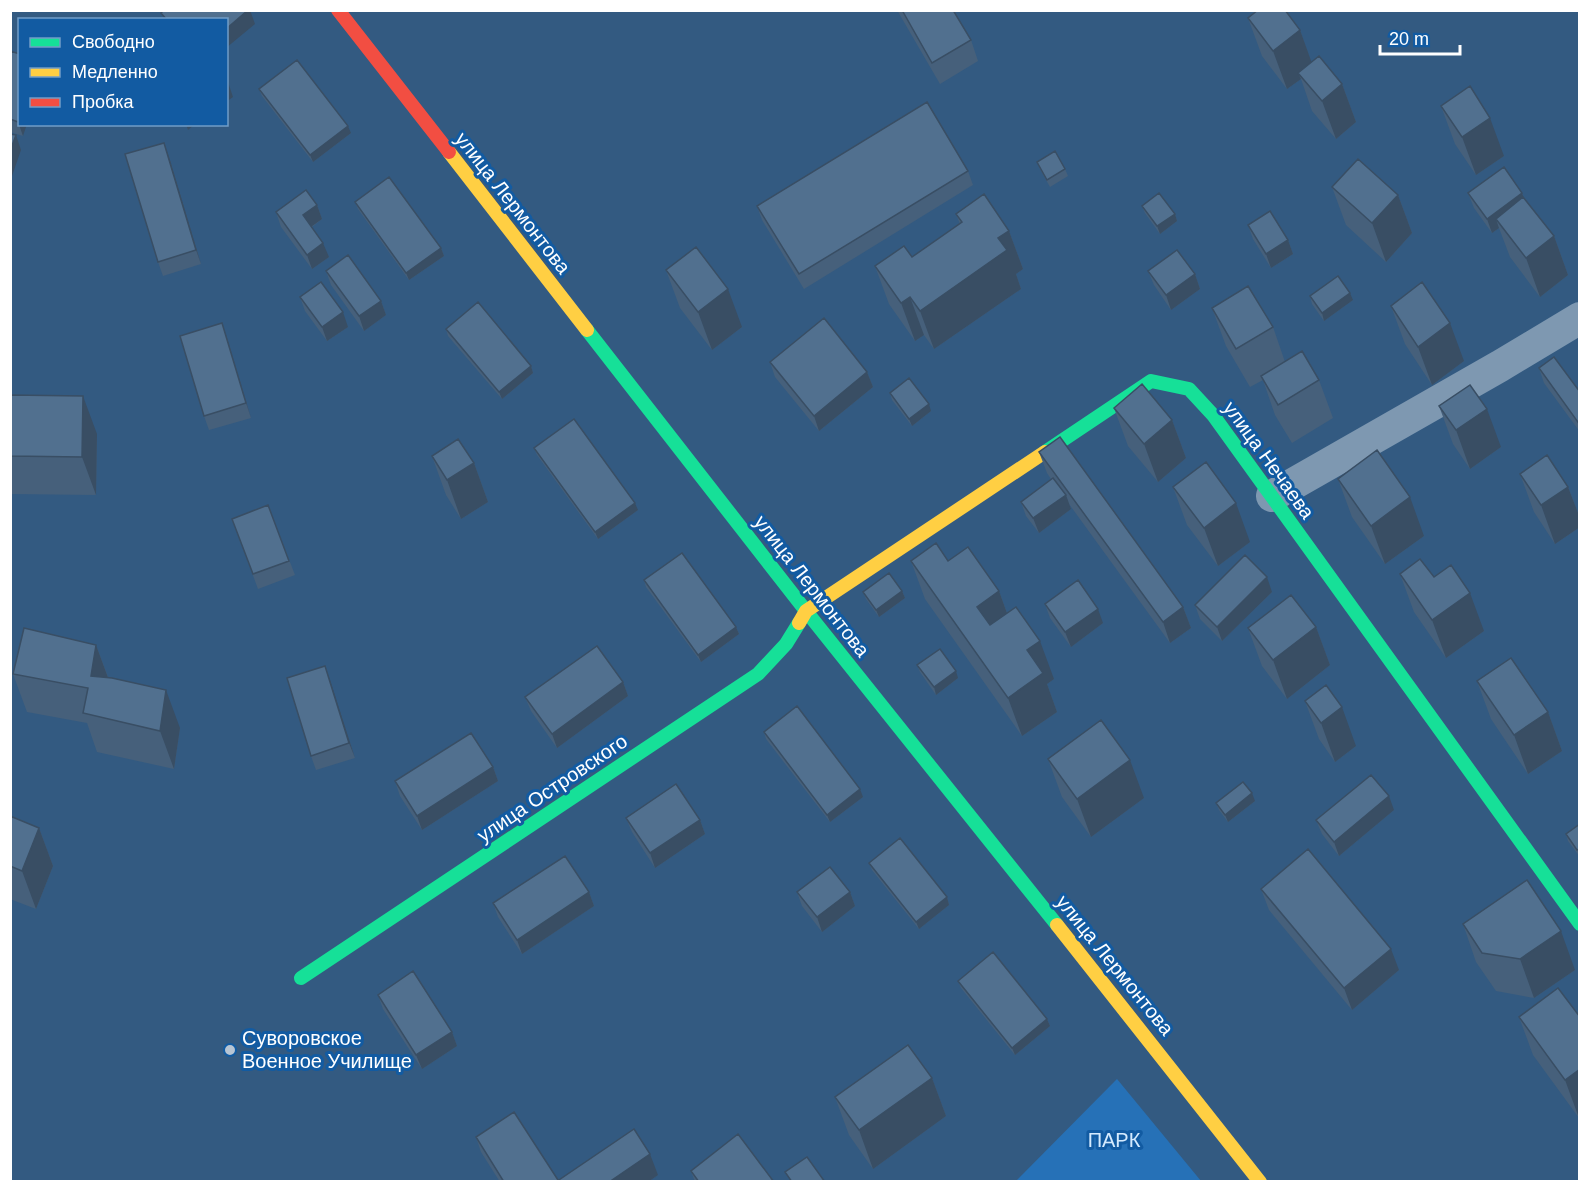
<svg xmlns="http://www.w3.org/2000/svg" width="1590" height="1192" font-family="Helvetica,sans-serif">
<style>
.green{fill:#2671b7}
.lines{fill:none;stroke-linecap:round;stroke-linejoin:round}
.street{stroke:#7e98b1;stroke-width:32}
.fast{stroke:#16e098;stroke-width:14}
.slow{stroke:#ffcf43;stroke-width:14}
.jam{stroke:#f24e42;stroke-width:14}
.wall{fill:#46607b}
.shaded-wall{fill:#394e64}
.building{fill:#51708f;stroke:#394e64;stroke-width:1.5}
.poi-dot{fill:#b8c5d3;stroke:#125ba2;stroke-width:2}
.labels{text-anchor:middle;stroke-width:6;stroke-linejoin:round;paint-order:stroke}
.street-label{font-size:20px;fill:#fff;stroke:#125ba2}
.poi-label{font-size:20px;fill:#fff;stroke:#125ba2;text-anchor:start}
.park-label{font-size:20px;fill:#d4eafe;stroke:#125ba2}
</style>
<rect width="100%" height="100%" fill="#335a81"/>
<path class="green" d="M1117,1079l84,102h-185z"/>
<g class="lines">
<path class="street" d="M1272,496l228,-130 80,-48"/>
<path class="fast" d="M587,330l219,281 251,314
M1045,452l106,-71 38,8 24,26 367,509
M301,978l457,-304 28,-30 13,-21"/>
<path class="slow" d="M449,152l138,178
M799,623l7,-12 239,-159
M1057,925l203,257"/>
<path class="jam" d="M338,10l111,142"/>
</g>
<path class="wall" d="M897,10h56l18,30 7,21 -38,23z
M1248,18l52,12 11,32 31,22 14,38 -20,17 -24,-28 -11,-32 -14,10 -25,-33z
M10,51l13,85 -13,-4z
M259,89l92,44 -38,29 -51,-66z
M1441,106l63,50 -28,19 -21,-31z
M169,157l32,107 -38,12 -5,-14z
M1037,162l28,7 3,7 -18,11 -10,-18z
M968,171l5,14 -169,104 -42,-69 -5,-14z
M1332,187l66,8 14,38 -26,29 -40,-37z
M1468,193h54l2,6 30,37 14,39 -28,22 -30,-40 -11,-29 -7,5 -18,-25z
M355,202l86,46 3,8 -35,24 -51,-71z
M317,205l5,14 -10,8 17,30 -17,12 -31,-42 -5,-15z
M1142,206l33,8 2,7 -17,13 -15,-21z
M956,214l53,17 14,38 -7,5 5,15 -87,60 -10,-14 -9,6 -26,-37 -14,-38 37,-9 48,-33z
M1248,225l40,15 5,14 -22,14 -18,-29z
M666,270l76,57 -30,23 -32,-42z
M326,271l55,30 5,14 -22,16 -33,-46z
M1148,271l47,3 5,15 -29,21 -17,-25z
M1310,296l43,4 -29,21 -12,-17z
M300,297l48,30 -21,14 -22,-30z
M1391,306l73,55 -32,24 -27,-41z
M1212,308l61,19 12,35 34,18 14,38 -41,25 -17,-28 -12,-35 -13,7 -24,-41z
M446,329l85,37 2,7 -31,26 -54,-63z
M227,338l24,80 -42,12 -5,-14z
M770,362l97,10 6,15 -54,44 -44,-54z
M1539,368l41,24v40l-36,-49z
M890,393l41,18 -19,15 -20,-26z
M10,395l87,39 -1,61 -86,-1z
M1439,406l62,41 -31,22 -17,-25z
M1114,408l58,12 14,38 -28,24 -30,-36z
M534,448l104,62 -40,29 -61,-84z
M1039,452l144,155 8,21 -21,15 -101,-139 2,5 -32,24 -13,-17 -5,-14 30,-23 -4,-6z
M432,456l42,7 14,39 -27,17 -15,-24z
M1520,474l48,13 12,31v9l-25,17 -21,-32z
M1338,479l86,57 -39,28 -33,-47z
M1173,487l77,55 -32,24 -31,-41z
M268,505l27,70 -37,14 -26,-70z
M911,561h37l51,30 8,22 47,66 -7,5 10,28 -35,24 -97,-137z
M1400,574l34,3 50,54 -38,27 -32,-46z
M644,580l92,47 3,7 -38,28 -55,-75z
M902,591l3,7 -26,19 -13,-18 -3,-7z
M1272,592l-50,49 -22,-22 -5,-14z
M1045,604l58,19 -32,24 -21,-29z
M1316,627l14,38 -43,34 -25,-33 -14,-38z
M96,645l12,32 72,51 -6,41 -77,-17 -10,-29 -60,-11 -14,-38z
M917,665l41,13 -22,17 -16,-23z
M325,666l30,92 -39,12 -5,-14z
M1477,681l71,31 14,39 -34,23 -37,-55z
M623,682l5,14 -71,52 -26,-37 -6,-14z
M1305,701l51,45 -21,16 -16,-23z
M764,732l99,65 -33,25 -64,-83z
M1048,759l96,39 -53,39 -29,-40z
M493,767l5,14 -76,49 -22,-34 -5,-15z
M1255,801l-27,21 -9,-12 -3,-7z
M1394,810l-55,46 -17,-22 -6,-14z
M10,816l29,12 14,38 -17,43 -26,-10z
M626,818l74,2 5,14 -50,34 -23,-36z
M1580,824v33l-12,-16 -2,-7z
M869,863l78,34 2,8 -30,24 -47,-59z
M1261,889l138,81 -47,40 -83,-100z
M589,892l5,14 -72,48 -24,-37 -5,-14z
M797,892h53l5,14 -33,26 -20,-26z
M1463,924l112,46 -41,28 -38,-7 -20,-29z
M958,981l89,38 3,7 -35,29 -54,-67z
M378,995l74,37 5,14 -35,23 -39,-60z
M1519,1017h61l-1,101 -46,-63z
M932,1078l14,38 -73,53 -24,-34 -14,-38z
M476,1137l82,43 100,-5 -10,7h-148l-19,-30z
M691,1171l83,11h-79z"/>
<path class="shaded-wall" d="M248,10h2l5,14 -29,24v-19z
M1300,30l14,39 -16,4 3,6 -14,10 -14,-38z
M228,82l5,15 -7,5v-19z
M1342,84l14,38 -20,17 -14,-38z
M20,117v7h7l-4,12 -5,-14z
M1490,118l14,38 -28,19 -14,-38z
M186,124h9l-7,6z
M348,126l3,7 -38,29 -3,-7z
M16,135l5,15 -9,26 -2,-4v-21z
M164,143l5,14 32,107 -5,-14z
M1522,193l5,14 -31,12 3,9 -7,5 -5,-14z
M1398,195l14,38 -26,29 -14,-39z
M317,205l5,14 -14,10 -5,-14z
M1175,214l2,7 -17,13 -3,-8z
M1009,231l14,38 -7,5 5,15 -87,60 -14,-38 78,-73z
M1554,236l14,39 -28,22 -14,-39z
M1288,240l5,14 -22,14 -5,-14z
M323,243l6,14 -17,12 -5,-14z
M441,248l3,8 -35,24 -3,-7z
M1195,274l5,15 -29,21 -5,-15z
M728,289l14,38 -30,23 -14,-38z
M1350,293l3,7 -29,21 -2,-8z
M910,297l14,38 -9,6 -14,-38z
M381,301l5,14 -22,16 -5,-15z
M343,312l5,15 -21,14 -5,-14z
M222,323l5,15 24,80 -5,-15z
M1450,323l14,38 -32,24 -14,-38z
M531,366l2,7 -31,26 -3,-7z
M867,372l6,15 -54,44 -5,-15z
M83,396l14,38 -1,61 -14,-38z
M929,404l2,7 -19,15 -3,-7z
M1487,409l14,38 -31,22 -14,-39z
M1172,420l14,38 -28,24 -14,-38z
M474,463l14,39 -27,17 -14,-39z
M1568,487l12,31v9l-25,17 -14,-39z
M1066,495l5,14 -32,24 -6,-15z
M1410,497l14,39 -39,28 -14,-38z
M635,503l3,7 -40,29 -3,-7z
M1236,503l14,39 -32,24 -14,-38z
M1267,577l5,15 -50,49 -5,-14z
M902,591l3,7 -26,19 -3,-7z
M999,591l14,39 -22,15 -14,-38z
M1470,593l14,38 -38,27 -14,-38z
M1183,607l8,21 -21,15 -7,-21z
M1098,609l5,14 -32,24 -6,-15z
M736,627l3,7 -38,28 -3,-7z
M1316,627l14,38 -43,34 -14,-39z
M1040,641l14,38 -7,5 10,28 -35,24 -14,-38 19,-48z
M96,645l14,38 -19,-7z
M325,666l5,14 25,78 -6,-15z
M956,671l2,7 -22,17 -2,-8z
M623,682l5,14 -71,52 -5,-14z
M166,690l14,38 -6,41 -14,-38z
M1342,707l14,39 -21,16 -14,-39z
M1548,712l14,39 -34,23 -14,-39z
M1130,760l14,38 -53,39 -14,-38z
M493,767l5,14 -76,49 -5,-14z
M860,789l3,8 -33,25 -3,-7z
M1252,793l3,8 -27,21 -3,-7z
M1389,796l5,14 -55,46 -5,-14z
M700,820l5,14 -50,34 -5,-15z
M39,828l14,38 -17,43 -14,-38z
M589,892l5,14 -72,48 -5,-14z
M850,892l5,14 -33,26 -5,-15z
M947,897l2,8 -30,24 -3,-7z
M1561,931l14,39 -41,28 -14,-39z
M1391,949l8,21 -47,40 -8,-22z
M1047,1019l3,7 -35,29 -3,-7z
M452,1032l5,14 -35,23 -6,-14z
M1580,1069v48l-1,1 -14,-38z
M932,1078l14,38 -73,53 -14,-39z
M650,1154l8,21 -10,7h-39z"/>
<path class="building" d="M164,10h84l-22,19v-9h-59l-6,-7z
M902,10h51l18,30 -39,23z
M1258,10h27l15,20 -27,21 -25,-33z
M10,51l10,3v63l-2,5 -8,-3z
M1319,56l23,28 -20,17 -24,-28z
M297,60l51,66 -38,29 -51,-66z
M1470,86l20,32 -28,19 -21,-31z
M927,102l41,69 -169,103 -42,-68z
M10,134l6,1 -6,16z
M164,143l32,107 -38,12 -33,-108z
M1055,151l10,18 -18,11 -10,-18z
M1358,159l40,36 -26,28 -40,-36z
M1504,167l18,26 -35,26 -19,-26z
M389,177l52,71 -35,25 -51,-71z
M306,190l11,15 -14,10 20,28 -16,12 -31,-43z
M1159,193l16,21 -18,12 -15,-20z
M984,194l25,37 -11,7 9,12 -87,61 -10,-14 -9,6 -26,-37 29,-20 8,11 50,-35 -6,-8z
M1523,197l31,39 -28,22 -30,-39z
M1270,211l18,29 -22,14 -18,-29z
M696,247l32,42 -30,23 -32,-42z
M1177,250l18,24 -29,21 -18,-24z
M348,255l33,46 -22,15 -33,-45z
M1338,276l12,17 -28,20 -12,-17z
M321,282l22,30 -21,15 -22,-30z
M1422,282l28,41 -32,24 -27,-41z
M1248,286l25,41 -37,22 -24,-41z
M478,302l53,64 -32,26 -53,-63z
M824,318l43,54 -53,44 -44,-54z
M222,323l24,80 -42,13 -24,-80z
M1302,351l17,29 -41,25 -17,-29z
M1554,357l26,35v33l-41,-57z
M909,378l20,26 -20,15 -19,-26z
M1142,384l30,36 -28,24 -30,-36z
M1470,385l17,24 -31,21 -17,-24z
M10,395l73,1 -1,61 -72,-1z
M574,419l61,84 -40,29 -61,-84z
M1060,437l123,170 -20,15 -124,-170z
M458,439l16,24 -27,17 -15,-24z
M1377,450l33,47 -39,29 -33,-47z
M1547,455l21,32 -27,18 -21,-31z
M1206,462l30,41 -32,25 -31,-41z
M1053,478l13,17 -33,23 -12,-16z
M268,505l21,56 -36,13 -21,-55z
M936,543l12,18 20,-14 31,44 -22,16 13,18 26,-18 24,34 -13,9 16,23 -35,25 -97,-137z
M682,553l54,74 -38,28 -54,-75z
M1245,555l22,22 -50,50 -22,-22z
M1420,559l14,18 17,-12 19,28 -38,27 -32,-46z
M889,573l13,18 -26,19 -13,-18z
M1078,580l20,29 -33,23 -20,-28z
M1291,595l25,32 -43,33 -25,-32z
M24,628l72,17 -5,31 21,2 54,12 -6,41 -77,-18 5,-25 -75,-14z
M597,646l26,36 -71,52 -27,-37z
M940,649l16,22 -22,16 -17,-22z
M1511,658l37,54 -34,23 -37,-54z
M325,666l24,77 -38,13 -24,-78z
M1326,685l16,22 -21,16 -16,-22z
M797,706l63,83 -33,26 -63,-83z
M1101,720l29,40 -53,39 -29,-40z
M471,733l22,34 -76,49 -22,-35z
M1371,775l18,21 -55,46 -18,-22z
M1243,782l9,11 -27,22 -9,-12z
M676,784l24,36 -50,33 -24,-35z
M10,816l29,12 -17,43 -12,-5z
M1580,824v24l-3,2 -11,-16z
M900,838l47,59 -31,25 -47,-59z
M1308,849l83,100 -47,39 -83,-99z
M565,856l24,36 -72,48 -24,-37z
M830,867l20,25 -33,25 -20,-25z
M1527,880l34,51 -41,28 -38,-6 -19,-29z
M993,952l54,67 -35,29 -54,-67z
M413,971l39,61 -36,23 -38,-60z
M1558,988l22,29v52l-15,11 -46,-63z
M908,1045l24,33 -73,52 -24,-33z
M514,1112l44,68 -2,2h-52l-28,-45z
M634,1129l16,25 -41,28h-53z
M738,1134l36,48h-75l-8,-11z
M807,1157l18,25h-33l-7,-10z"/>
<circle class="poi-dot" cx="230" cy="1050" r="6"/>
<g class="labels">
<g class="street-label">
<text transform="translate(513 203) rotate(52)" y="7">улица Лермонтова</text>
<text transform="translate(1269 460) rotate(54)" y="7">улица Нечаева</text>
<text transform="translate(812 586) rotate(52)" y="7">улица Лермонтова</text>
<text transform="translate(552 788) rotate(-34)" y="7">улица Островского</text>
<text transform="translate(1115 965) rotate(51)" y="7">улица Лермонтова</text>
</g>
<g class="poi-label">
<text x="242" y="1045">Суворовское<tspan x="242" dy="23">Военное Училище</tspan></text>
</g>
<g class="park-label">
<text x="1114" y="1147">ПАРК</text>
</g>
</g>
<rect width="1590" height="1192" fill="none" stroke="#ffffff" stroke-width="24"/>
<rect x="18" y="18" width="210" height="108" fill="#125ba2" stroke="#719dc7" stroke-width="1.5"/>
<rect x="30" y="38" width="30" height="9" fill="#16e098" stroke="#719dc7" stroke-width="1.5"/>
<text x="72" y="48" font-size="18" fill="#ffffff">Свободно</text>
<rect x="30" y="68" width="30" height="9" fill="#ffcf43" stroke="#719dc7" stroke-width="1.5"/>
<text x="72" y="78" font-size="18" fill="#ffffff">Медленно</text>
<rect x="30" y="98" width="30" height="9" fill="#f24e42" stroke="#719dc7" stroke-width="1.5"/>
<text x="72" y="108" font-size="18" fill="#ffffff">Пробка</text>
<path d="M1380 45v9h80v-9" fill="none" stroke="#ffffff" stroke-width="3"/>
<text x="1389" y="45" font-size="18" fill="#ffffff" stroke="#125ba2" stroke-width="4.5" paint-order="stroke">20 m</text>
</svg>
